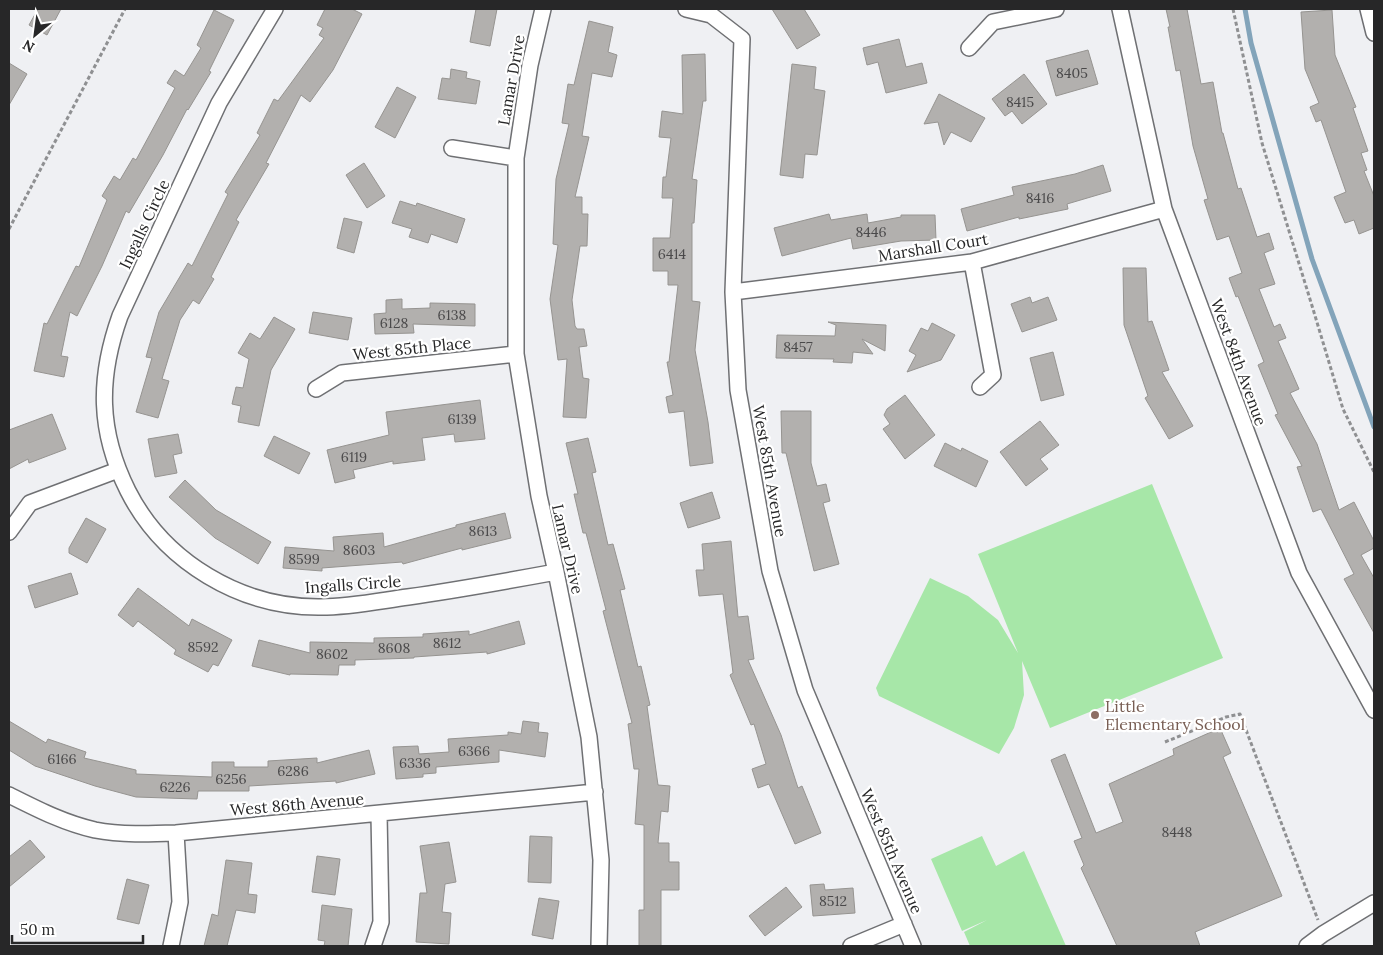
<svg xmlns="http://www.w3.org/2000/svg" width="1383" height="955" font-family="Lora,serif">
<style>
.green{fill:#a7e7a8}
.lines{fill:none;stroke-linecap:round;stroke-linejoin:round}
.stream{stroke:#83a4ba;stroke-width:5}
.building{fill:#b2b0ae;stroke:#969491}
.minor-casing{stroke:#6f7073;stroke-width:18}
.path{stroke:#8f9092;stroke-width:3;stroke-dasharray:4 2.5;stroke-linecap:butt}
.minor{stroke:#fff;stroke-width:15}
.education-dot{fill:#8d6e63;stroke:#fff;stroke-width:2}
.labels{text-anchor:middle;stroke-width:4.5;stroke-linejoin:round;paint-order:stroke}
.number-label{font-size:14px;fill:#4a494a}
.street-label{font-size:16px;fill:#272728;stroke:#fff}
.education-label{font-size:16px;fill:#785e54;stroke:#fff;text-anchor:start}
</style>
<rect width="100%" height="100%" fill="#eff0f3"/>
<path class="green" d="M1152,484l71,174 -173,70 -28,-67 2,34 -10,33 -15,26 -120,-58 -3,-8 54,-110 38,18 30,24 20,33 -40,-99z
M982,836l14,30 28,-15 42,95h-96l-6,-14 23,-12 -25,11 -31,-72z"/>
<g class="lines">
<path class="stream" d="M1245,9l6,34 61,216 62,168"/>
</g>
<path class="building" d="M38,9h23l-14,26 -18,-10z
M325,9h27l10,5 -29,56 -23,32 -9,-7 -35,68 3,1 -33,56 3,2 -28,55 3,2 -15,25 -6,-4 -13,20 -18,59 7,2 -11,37 -22,-6 16,-54 -6,-1 13,-45 29,-49 4,3 36,-72 -3,-2 35,-57 -3,-2 17,-34 4,2 46,-63 -5,-3 4,-7 -6,-3z
M476,9h21l-7,37 -20,-4z
M772,9h32l16,26 -23,14z
M1166,9h21l14,75 12,-2 9,51h1l15,56 3,-1 16,49 12,-4 5,16 -10,4 11,31 -16,5 15,38 6,-3 6,14 -8,3 21,48 -9,4 27,51 22,66 15,-8 20,39v7l-13,7 13,23v55l-30,-54 10,-5 -33,-65 -8,3 -16,-45 5,-1 -27,-51 3,-1 -20,-49 6,-3 -26,-66 -2,1 -7,-19 13,-5 -13,-37 -12,4 -13,-40 4,-1 -15,-53 -13,-76 -4,1 -8,-44h2z
M214,10l20,10 -25,51 2,1 -23,38 -1,-1 -24,46 -34,58 -3,-2 -24,55 -25,50 -7,-4 -9,44 7,1 -4,20 -30,-6 10,-48 3,1 29,-58 3,1 28,-67 -5,-4 12,-20 6,4 13,-22 3,2 39,-72 -8,-5 8,-13 9,6 17,-28 -4,-3z
M1332,10l3,45 21,52 -3,1 15,43 -7,2 6,17 -3,1 10,25v32l-15,6 -5,-14 -9,3 -11,-26 12,-5 -25,-72 -5,2 -6,-15 9,-4 -14,-34 -4,-57z
M589,21l24,6 -5,25 9,3 -5,22 -20,-4 -10,63 7,1 -14,60h7v17h6l-1,32h-7l-8,54 3,26 2,3h7l3,17 -8,1 4,31 6,1 -3,39 -23,-1 4,-58 -9,1 -8,-61 8,-54 -5,-1 3,-65 13,-55 -7,-1 6,-39 6,1z
M899,39l7,28 16,-4 5,20 -41,10 -8,-31 -11,3 -4,-17z
M1088,50l10,34 -42,12 -10,-35z
M705,54l1,47h-3l-11,78 5,1 -3,43h-2v78l8,1 -5,48 13,72 5,41 -23,3 -6,-55 -15,2 -3,-16 7,-2 -6,-33h2l9,-77h-10v-14h-15v-33h17l3,-40h-11l1,-21h3l5,-39 -12,-1 3,-26 21,3 -1,-59z
M9,63l18,11 -18,31z
M792,64l24,3 -2,22 11,2 -8,64 -12,-1 -2,24 -23,-3z
M451,69l16,3 -1,6 14,3 -4,23 -38,-5 4,-21 8,1z
M1024,74l23,30 -25,20 -10,-13 -7,5 -13,-17z
M397,87l19,10 -21,41 -20,-11z
M939,94l46,24 -14,24 -20,-10 -7,13 -6,-23 -14,2z
M364,163l21,33 -18,12 -21,-33z
M1103,165l8,26 -44,13 1,5 -49,10v-2l-52,14 -6,-22 53,-14 -2,-8 63,-13z
M400,201l16,5 1,-3 48,16 -8,24 -26,-9 -3,9 -19,-6 3,-8 -20,-6z
M829,214l2,6 36,-6 1,9 33,-6v-2h34l1,25 -35,1 -48,8 -2,-11 -69,18 -8,-28z
M344,218l18,4 -8,31 -17,-5z
M1123,268h23l2,54 4,-1 17,49 -7,2 31,54 -24,13 -24,-41 3,-2 -24,-71z
M1030,297l2,6 16,-6 9,23 -35,12 -11,-28z
M402,299v10l28,-1v-5l45,1v22l-62,-2 1,9 -39,1 -1,-20 12,-1v-13z
M313,312l39,6 -4,22 -39,-7z
M274,317l21,12 -24,41 -12,56 -21,-4 3,-16 -9,-2 4,-17 7,1 6,-29 -11,-6 12,-20 10,6z
M828,322l58,3 -1,26 -23,-12 11,15 -20,-2 -1,11 -19,-1 1,-3 -58,-1 1,-23 58,1 1,-11z
M932,323l23,12 -14,25 -34,12 9,-17 -7,-4 12,-23 7,3z
M1053,352l11,43 -23,6 -11,-43z
M905,395l30,40 -30,24 -22,-30 7,-5 -6,-9 3,-6z
M480,400l5,39 -30,3 -1,-8 -32,4 3,22 -32,4v-3l-40,9 2,8 -20,5 -8,-33 62,-15 -3,-23z
M781,411h30v52l6,23 9,-2 4,17 -7,2 16,61 -25,7 -28,-118h-4z
M52,414l14,35 -37,14 -1,-4 -19,10v-39z
M1040,421l19,24 -19,14 8,10 -22,17 -26,-34z
M178,434l4,19 -9,2 4,18 -22,4 -7,-38z
M274,436l36,17 -11,21 -35,-18z
M588,438l8,34 -4,1 16,72 5,-1 12,45 -5,1 18,77 3,-1 9,39 -3,1 11,79 12,1 -2,26 -7,-1 -3,32h11v19h10v28h-18v56h-22v-36h5v-85l-9,-1 4,-55h-5l-6,-45 4,-1 -29,-112 3,-1 -20,-77h-3l-9,-39h4l-12,-51z
M945,443l16,8 1,-3 26,13 -12,26 -42,-21z
M185,480l31,30 55,32 -13,22 -43,-26 -46,-41z
M712,492l8,26 -32,10 -8,-25z
M505,513l6,25 -49,12v-2l-59,16 -1,-2 -80,6v3l-39,-3 2,-21 49,4 -1,-14 50,-4 1,14 72,-20v-2z
M86,518l20,11 -19,34 -18,-10v-5z
M731,541l7,76 10,-1 6,43 -6,1 33,75 17,53 4,-2 19,47 -26,11 -26,-60 -11,4 -6,-19 14,-5 -12,-40 -3,1 -21,-50 3,-2 -10,-79 -24,2 -3,-26h8l-2,-26z
M71,573l7,21 -43,14 -7,-22z
M138,588l51,38 3,-7 40,21 -14,26 -5,-2 -5,8 -34,-18 2,-4 -38,-29 -5,6 -15,-12z
M519,621l6,23 -38,10v-2l-73,5v1l-59,2v5h-16l-1,10 -48,-1v1l-38,-9 7,-26 51,13v-11l64,1v-5l49,-1v-3l46,-3v4z
M9,721l37,22 2,-4 38,13 -2,6 52,12v4l76,3v-15h22v5h34v-6l49,-3v5l52,-13 6,24 -39,9v-2l-87,5v5h-51l-1,8 -61,-2 -41,-11 -60,-20 -26,-16z
M523,721l16,2 -1,9 10,1 -3,24 -46,-7v12l-63,5v6l-13,1v3l-27,2 -3,-32 25,-1 1,8 30,-2 -1,-13 60,-4v-3l13,2z
M1220,728l11,25 -8,4 59,139 -87,36 5,14h-83l-36,-78 3,-3 -10,-24 8,-3 -31,-78 14,-6 31,79 27,-11 -14,-38 65,-29 -1,-6z
M530,836l22,1 -1,46 -23,-1z
M30,840l15,17 -36,30v-30z
M449,842l7,40 -11,2 -3,28 9,1 -2,31 -33,-2 4,-49h7l-7,-47z
M317,856l23,3 -5,36 -23,-3z
M226,860l26,3 -4,31 9,1 -2,18 -19,-3 -9,36h-23l8,-32 6,2z
M127,879l22,6 -10,39 -22,-5z
M824,884l1,6 28,-2 2,25 -42,3 -3,-31z
M786,887l16,20 -37,29 -16,-20z
M539,898l20,3 -6,38 -21,-4z
M322,905l30,4 -4,37h-24l1,-5 -7,-1z"/>
<g class="lines">
<defs>
<path id="minor" d="M275,9l-56,94 -99,213c-22,62 -22,115 8,175 36,71 113,117 193,116 29,0 58,-6 87,-10 49,-7 99,-16 148,-25
M543,9l-13,56 -14,93v196l23,142 17,76 33,165 12,123 -2,86
M686,9l25,6 31,24 -9,253 5,98 32,181 35,119 108,256
M1120,9l44,200 135,364 75,137
M1368,9l6,24
M969,48l24,-26 63,-13
M452,148l64,10
M972,262l21,113 -13,12
M733,292l239,-30 192,-53
M316,389l26,-16 174,-19
M9,532l21,-29 88,-33
M9,795c28,14 55,28 86,35 26,5 54,4 81,3l419,-41
M171,946l9,-44 -4,-69
M373,946l8,-24 -2,-108
M851,946l53,-22
M1307,946l16,-12 51,-31"/>
</defs>
<use href="#minor" class="minor-casing"/>
<path class="path" d="M1233,9l29,134 51,166 30,100 31,63
M9,229l116,-220
M1165,742l61,-25 14,-3 78,206"/>
<use href="#minor" class="minor"/>
</g>
<circle class="education-dot" cx="1095" cy="715" r="5"/>
<g class="labels">
<g class="number-label">
<text x="1072" y="78">8405</text>
<text x="1020" y="107">8415</text>
<text x="1040" y="203">8416</text>
<text x="871" y="237">8446</text>
<text x="672" y="259">6414</text>
<text x="452" y="320">6138</text>
<text x="394" y="328">6128</text>
<text x="798" y="352">8457</text>
<text x="462" y="424">6139</text>
<text x="354" y="462">6119</text>
<text x="483" y="536">8613</text>
<text x="359" y="555">8603</text>
<text x="304" y="564">8599</text>
<text x="447" y="648">8612</text>
<text x="203" y="652">8592</text>
<text x="394" y="653">8608</text>
<text x="332" y="659">8602</text>
<text x="474" y="756">6366</text>
<text x="62" y="764">6166</text>
<text x="415" y="768">6336</text>
<text x="293" y="776">6286</text>
<text x="231" y="784">6256</text>
<text x="175" y="792">6226</text>
<text x="1177" y="837">8448</text>
<text x="833" y="906">8512</text>
</g>
<g class="street-label">
<text transform="translate(511 80) rotate(-80)" y="6">Lamar Drive</text>
<text transform="translate(144 224) rotate(-65)" y="6">Ingalls Circle</text>
<text transform="translate(933 247) rotate(-9)" y="6">Marshall Court</text>
<text transform="translate(412 348) rotate(-6)" y="6">West 85th Place</text>
<text transform="translate(1239 362) rotate(70)" y="6">West 84th Avenue</text>
<text transform="translate(770 471) rotate(80)" y="6">West 85th Avenue</text>
<text transform="translate(568 549) rotate(77)" y="6">Lamar Drive</text>
<text transform="translate(353 584) rotate(-4)" y="6">Ingalls Circle</text>
<text transform="translate(297 804) rotate(-5)" y="6">West 86th Avenue</text>
<text transform="translate(892 851) rotate(67)" y="6">West 85th Avenue</text>
</g>
<g class="education-label">
<text x="1105" y="712">Little<tspan x="1105" dy="18">Elementary School</tspan></text>
</g>
</g>
<rect width="1383" height="955" fill="none" stroke="#272728" stroke-width="20"/>
<g transform="translate(35 35) rotate(209)" stroke="#ffffff" stroke-width="4" paint-order="stroke">
<path d="M0-4L9 19L0 12L-9 19Z" fill="#272728"/>
<text y="-8" font-size="14" font-weight="bold" text-anchor="middle" fill="#272728">N</text>
</g>
<path d="M12 935v8h131v-8" fill="none" stroke="#272728" stroke-width="2.5"/>
<text x="20" y="935" font-size="15" fill="#272728" stroke="#ffffff" stroke-width="4" paint-order="stroke">50 m</text>
</svg>
